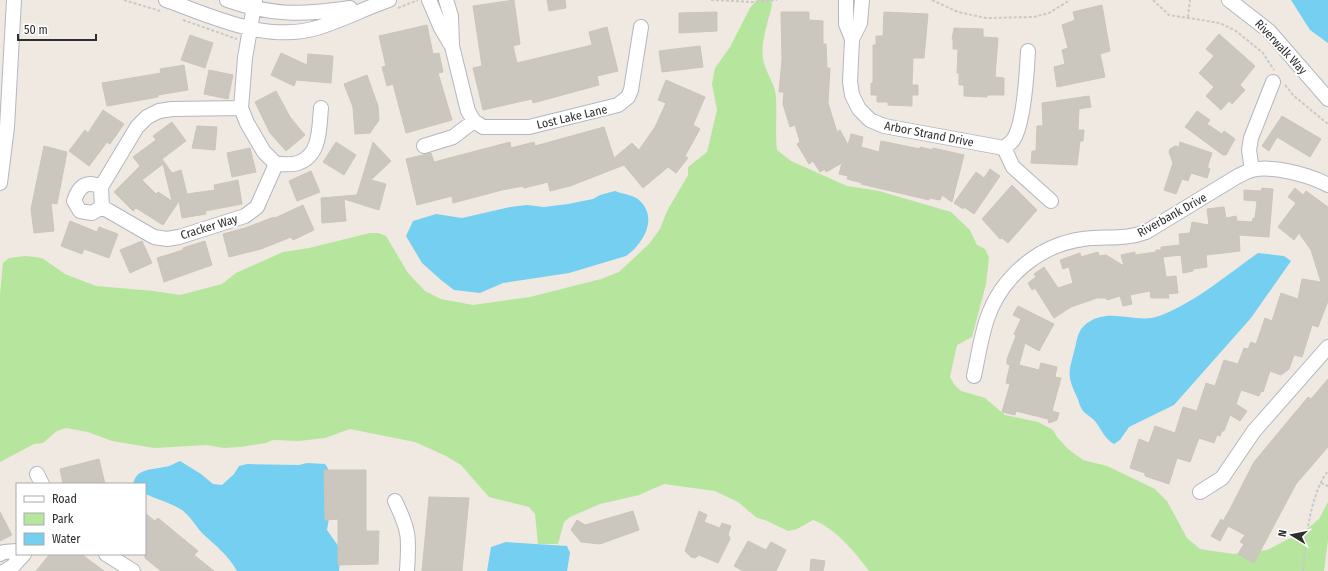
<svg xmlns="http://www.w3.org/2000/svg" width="1328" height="571" font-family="'Fira Sans Condensed',sans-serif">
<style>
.green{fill:#b6e59e}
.water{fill:#75cff0}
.building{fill:#cbc7bf;stroke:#cbc5ba;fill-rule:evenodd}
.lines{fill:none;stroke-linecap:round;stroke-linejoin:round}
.minor-casing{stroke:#b4b7c1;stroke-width:16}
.path{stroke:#c9c9c9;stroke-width:2;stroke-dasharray:3 2;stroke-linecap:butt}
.minor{stroke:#fff;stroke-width:14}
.labels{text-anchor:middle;stroke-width:4;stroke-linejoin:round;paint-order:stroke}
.street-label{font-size:12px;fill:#2e2e2e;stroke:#fff}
</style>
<rect width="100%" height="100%" fill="#efe9e1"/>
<path class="green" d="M757,0h14l1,5c-4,18 -13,41 -8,58 3,12 12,22 12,35 1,17 -1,34 1,52l14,11 56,25 32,5 72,21 19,18 7,15 8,4 4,8 -3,27 -14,53 -15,8 -7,32 4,7 7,7 24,7 20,17 33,7 15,8 4,7 11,12 15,11 24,6 48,23 12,12 20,37 13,11 33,5 34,-4 39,-20 13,-11 9,-17v38l-4,31h-455c-13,-18 -35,-44 -56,-51l-16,9 -9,2 -23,-11 -8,-2 -19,-16 -23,-11 -51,-7 -25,11 -39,9 -30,13 -6,5 -6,22h-20l-3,-30 -6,-7 -40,-10 -28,-32 -15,-9 -31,-14 -65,-13 -25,9 -26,3 -26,-1 -7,3 -26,4 -17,1 -16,-3 -53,3 -42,-7 -24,-9 -22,-4 -9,3 -14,12 -9,1 -34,18v-167l3,-32 6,-5 17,-2 16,2 23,16 31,12 58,5 26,4 42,-11 14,-11 47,-21 26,-4 61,-15h8l8,3 22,37 17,18 16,8 32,6 57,-8 71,-18 18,-7 30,-28 11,-15 7,-18 21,-36v-8l19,-15 10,-42 -5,-26 3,-16 15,-21 20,-39z"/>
<path class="water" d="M1291,0h37v43l-18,-13z
M615,191c7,3 19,4 24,9 20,18 4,44 -13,56l-57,17 -66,10 -23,10 -26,-3 -13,-10 -19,-17 -16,-27 7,-15 23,-7 26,4 48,-11 17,-2 17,2 24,-3 25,-5 7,-4z
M1258,253l26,3 7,5 -40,57 -77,87 -45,22 -9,13 -6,4c-9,-5 -13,-15 -19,-23 -4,-4 -8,-6 -12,-10 -3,-4 -4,-9 -6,-14 -11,-23 -8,-25 -2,-49 2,-9 3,-18 11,-24 24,-19 50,2 76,-9 35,-14 66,-41 96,-62z
M180,461l21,13 12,10 9,1 12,-11 5,-8 8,-2 52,1 8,-2 18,1c12,14 5,48 2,66l14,20 -2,21h-102c-9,-16 -22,-26 -35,-38 -7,-8 -12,-17 -20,-23 -11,-7 -25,-11 -37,-16v-10h-12c4,-16 18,-14 31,-17 5,0 11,-4 16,-6z
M506,542l61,4 3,7 -3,18h-80l4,-24z"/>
<path class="building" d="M514,0l6,44 -7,2 4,17 75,-18 -3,-13 18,-5 11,44 -21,5 2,9 -66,18 -1,-4 -49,11 -10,-42 9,-2 -9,-60z
M547,0h18l1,8 -17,3z
M1102,5l8,46 -10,3 5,23 -48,10 -3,-20 11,-3 -3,-14 6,-2 -6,-23 13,-5 -2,-8z
M717,12v19l-38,2v-20z
M781,12h28v8l14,1v23h3l1,24h3l-2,35 9,29 3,-2 8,15 3,-11 12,3 -2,10 18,5 2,-11 39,8v-2l13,3v-2l31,7 -12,47 -10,-7 -2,5 -11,-2v2l-68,-16 1,-1 -15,-4 1,-3 -9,-2 3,-11 -16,9 -1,-3 -5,3 -7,-11 -4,3 -12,-20 3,-2 -5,-17 -5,2 -7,-23 1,-12h-5l3,-33z
M884,12l44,2 -4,44h-11l-1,27h6v10h-6v11l-24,-1v-3h-11v-7h-6v-12h2v-38h3v-9h7z
M427,25l6,29 6,-1 4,19 -5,1 14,47 -46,13 -13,-49 -6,2 -5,-19 4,-1 -7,-30z
M954,28l29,1v8l15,1 -3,39 9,1v17h-17v2l-23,-1v-11h-5v-12h-2l1,-24h-5v-9l-1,-1z
M1219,34l36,32 -15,19 5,5 -13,14 -3,-3 -8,9 -15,-14 8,-9 -15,-14 15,-17 -8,-7z
M190,35l23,8 -8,25 -24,-8z
M700,46l3,21 -41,5 -3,-21z
M281,53l26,12 1,-11 25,2 -2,27 -35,-3 -2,6 -23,-11z
M184,65l4,25 -30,5v2l-51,9 -5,-23 59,-10 -1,-4z
M209,70l24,5 -5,24 -24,-5z
M367,75l11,31 1,14 -9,13 -15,1 -2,-27 -9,-23z
M666,80l39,17 -12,28 7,4 -15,27 3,2 -12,15 -8,-6 -25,21 -19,-23 -54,21 -20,5 -2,-9 -24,6 -1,-2 -21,4 -49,13 -1,-7 -35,9 -11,-46 25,-6 3,9 76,-20 1,6 23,-6 1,4 69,-19 10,31 18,-15 7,7 16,-23 11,-24 -8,-3z
M276,91l14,26 15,18 -19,16 -16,-18 -15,-31z
M1089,96l2,11 -12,2 -1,21h6l-1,11h-3l-3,24 -46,-2 1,-12h4l1,-25h6l-1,-23z
M103,110l21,14 -14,20 -3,-2 -18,24 -20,-15 16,-21 3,3z
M1197,111l13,9 -3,4 15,10 2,-3 11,8 -9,16h-3l-38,-28z
M1282,116l39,23 -11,18 -33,-20 -8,14 -7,-5z
M172,122l14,19 -24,18 10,14 9,-3 6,24 28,-4 -1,-5 24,-5 4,24 -37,7 1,3 -24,4 -3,-17 -16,24 -27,-17 -3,3 -19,-19 26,-26 -7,-9 23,-17 -3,-4zM163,164l9,37 -14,-9 -2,2 -14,-14z
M197,126l20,1 -2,23 -23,-2z
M336,142l20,13 -12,20 -21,-13z
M373,142l18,19 -20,19 15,4 -7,26 -35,-11 2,22 -24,2 -1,-25 36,-3z
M1180,142l32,11 -4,12v3l2,1 -3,9 -16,-5 -3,8 -6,-2 -6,15 -12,-4 9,-27 -4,-11 1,-3 5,-3 4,1z
M44,146l23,6 -10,52 -6,-1 3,28 -20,2 -3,-24z
M250,148l6,24 -24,5 -5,-24z
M990,169l10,7 -26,38 -10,-7 -1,2 -9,-6 22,-31 8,6z
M311,171l9,21 -23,9 -8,-20z
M1012,185l25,25 -29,33 -6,-5 -2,1 -18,-20z
M1262,188l11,1 -4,48 -30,-2 1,16 -34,4 1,12 -14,2v2l-10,2 -2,-18 -18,2 3,20 10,-1 2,17 -10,1 1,4h-18l-1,-7 -20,4 2,9 -9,2 -3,-10 -13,4 -1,-2h-9l-26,9 -17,11 -19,-30 -3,2 -4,-7 8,-6 -2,-3 10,-7 14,21 15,-5 -4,-16 -6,2 -3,-9 20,-7 1,4 17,-5 1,4 7,-1 18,11 -3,-11 14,-3v3l21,-3v-2h5v-3l19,-2 -1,-11 11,-1 2,-11 17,3 -2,-16 17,-2 2,11 10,-2 1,5 15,1 1,-4h2l2,-17 -13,-1v-10l17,1z
M1295,188l8,7 3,-4 22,16v94l-10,26 -6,-2 -10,32 -8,-2 -5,14 -8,6 -11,-4 -7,21 -2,-1 -2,5 -18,-6 -5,14 11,7 -7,10 -10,-6 -6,16h-2l-2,5 -3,-1 -3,8 -15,-5 -9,24 -13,-4 -8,26 -24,-8v-3l-15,-5 9,-29 10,4 6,-17 20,7 8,-26 14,4 9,-28 9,3 9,-26 14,4 6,-16 4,1 3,-7 5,2 9,-26 7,3 9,-28 17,6 4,-20 19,3 -10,-32 -12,-17 -5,7 -16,-13 18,-24 -8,-6z
M303,205l11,25 -21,10 -2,-3 -30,12 -32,8 -6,-23 22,-6 29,-11 1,1z
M70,221l27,11 2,-5 19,7 -9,24 -25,-9 -2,5 -21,-8z
M142,241l10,22 -22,10 -10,-23z
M205,241l7,24 -48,17 -7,-24 26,-8v-2z
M1018,306l36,18 -15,27 -14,-8 -6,22 20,5 2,-7 16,4 -2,10 6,1 -9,33 7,2 -2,7 -8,3 -1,-4 -32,-8 -1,4 -13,-3 8,-28 -4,-1 4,-18 -3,-1v-5l9,-23 -2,-2 7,-15 -8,-4z
M1328,379v68l-32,37 -42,79 -16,-9 6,-10 -4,-2 5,-7 -17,-9 -8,15 -9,-5 10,-17 2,2 7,-12 24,-47 54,-65 3,2z
M99,459l6,25h-42l-3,-15z
M324,470h42v61h13l-1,33 -40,1v-46l-13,1z
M429,497l40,1 -7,73h-40z
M633,511l6,19 -39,14 -19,-2 -10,-12 6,-10 8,5z
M699,511l8,4 -3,7 16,6 2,-5 9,3 -3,8 2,5 -12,24 -19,-8 -4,3 -4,-1 -6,-6z
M0,512l12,23 -12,6z
M145,513l10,8 3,-3 40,33 -4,4 20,16h-53l-16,-13z
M748,541l18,9 5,-8 15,8 -10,21h-33l-9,-5z
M50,554h31l23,17h-68z
M811,559l14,2 -2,10h-13z"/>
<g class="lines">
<defs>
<path id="minor" d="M166,0c48,17 102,44 154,27 24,-8 46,-19 69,-27
M227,0c46,16 76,15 123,8
M255,0l-10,58 -4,50 6,15 17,29 12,12
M429,0l12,28 10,17
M446,0l5,16 1,30 11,45 5,20 6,10 9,6h46l89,-22 10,-8 3,-7 10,-63
M846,0v24l6,15
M862,0l-2,23 -8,16 -2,43 2,13 7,14 11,11 14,6 120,22 9,19 38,34
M1229,0l40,31 59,68
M241,108l-69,1 -13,2 -12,6 -10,10 -36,60 1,20 52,30 13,2 12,-2 66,-21 12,-9 19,-43
M424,146l29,-9 21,-16
M1004,148c2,-2 7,-5 9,-8 11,-15 14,-69 15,-89
M276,164c6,0 16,1 22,-1 23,-8 21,-35 23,-55
M1252,170l-3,-20 2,-12 22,-56
M0,183l7,-56 7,-127
M101,187c-15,-7 -22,-1 -27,14l6,10 12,2 10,-6
M974,376c4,-19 7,-39 13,-57 14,-42 52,-74 96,-80 22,-3 42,1 63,-7l92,-56c5,-2 9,-5 14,-6 20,-5 58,5 76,15
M37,474l5,10
M1200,492l22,-14 32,-47 74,-84
M395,501c15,31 14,37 12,70
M0,554l4,-2 13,-1
M106,554l27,17
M5,571l8,-5 11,-12"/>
</defs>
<use href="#minor" class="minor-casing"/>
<path class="path" d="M124,0l36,11
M711,0l42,2 24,-2
M932,0l26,12 28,6 48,-1 15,-4 21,-13
M1153,0l16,15 51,8 16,8 27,22 11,17
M398,8l20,-8
M1188,17l2,-17
M183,20l54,19
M1285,85l9,11 34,28
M1321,483l7,3
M1303,571c2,-29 7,-77 25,-100"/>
<use href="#minor" class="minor"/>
</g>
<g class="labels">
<g class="street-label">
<text transform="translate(1281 47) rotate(47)" y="4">Riverwalk Way</text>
<text transform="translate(572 117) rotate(-13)" y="4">Lost Lake Lane</text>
<text transform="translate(929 134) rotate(11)" y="4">Arbor Strand Drive</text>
<text transform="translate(1172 215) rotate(-29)" y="4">Riverbank Drive</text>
<text transform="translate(209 227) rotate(-17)" y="4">Cracker Way</text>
</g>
</g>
<rect x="16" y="483" width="130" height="72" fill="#ffffff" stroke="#ababab"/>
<rect x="24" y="496" width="20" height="6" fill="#ffffff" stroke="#ababab"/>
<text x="52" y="503" font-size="12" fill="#2e2e2e">Road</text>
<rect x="24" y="513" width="20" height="12" fill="#b6e59e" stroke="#ababab"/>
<text x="52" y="523" font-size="12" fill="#2e2e2e">Park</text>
<rect x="24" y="533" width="20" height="12" fill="#75cff0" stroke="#ababab"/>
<text x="52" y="543" font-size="12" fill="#2e2e2e">Water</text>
<g transform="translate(1292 535) rotate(280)" stroke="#ffffff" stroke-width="3" paint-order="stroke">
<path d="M0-3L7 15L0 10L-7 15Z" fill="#2e2e2e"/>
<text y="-6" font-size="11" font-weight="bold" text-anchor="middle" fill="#2e2e2e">N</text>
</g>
<path d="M18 34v6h78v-6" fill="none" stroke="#2e2e2e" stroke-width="2"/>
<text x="24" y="34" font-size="12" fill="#2e2e2e" stroke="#ffffff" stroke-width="3" paint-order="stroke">50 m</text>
</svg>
